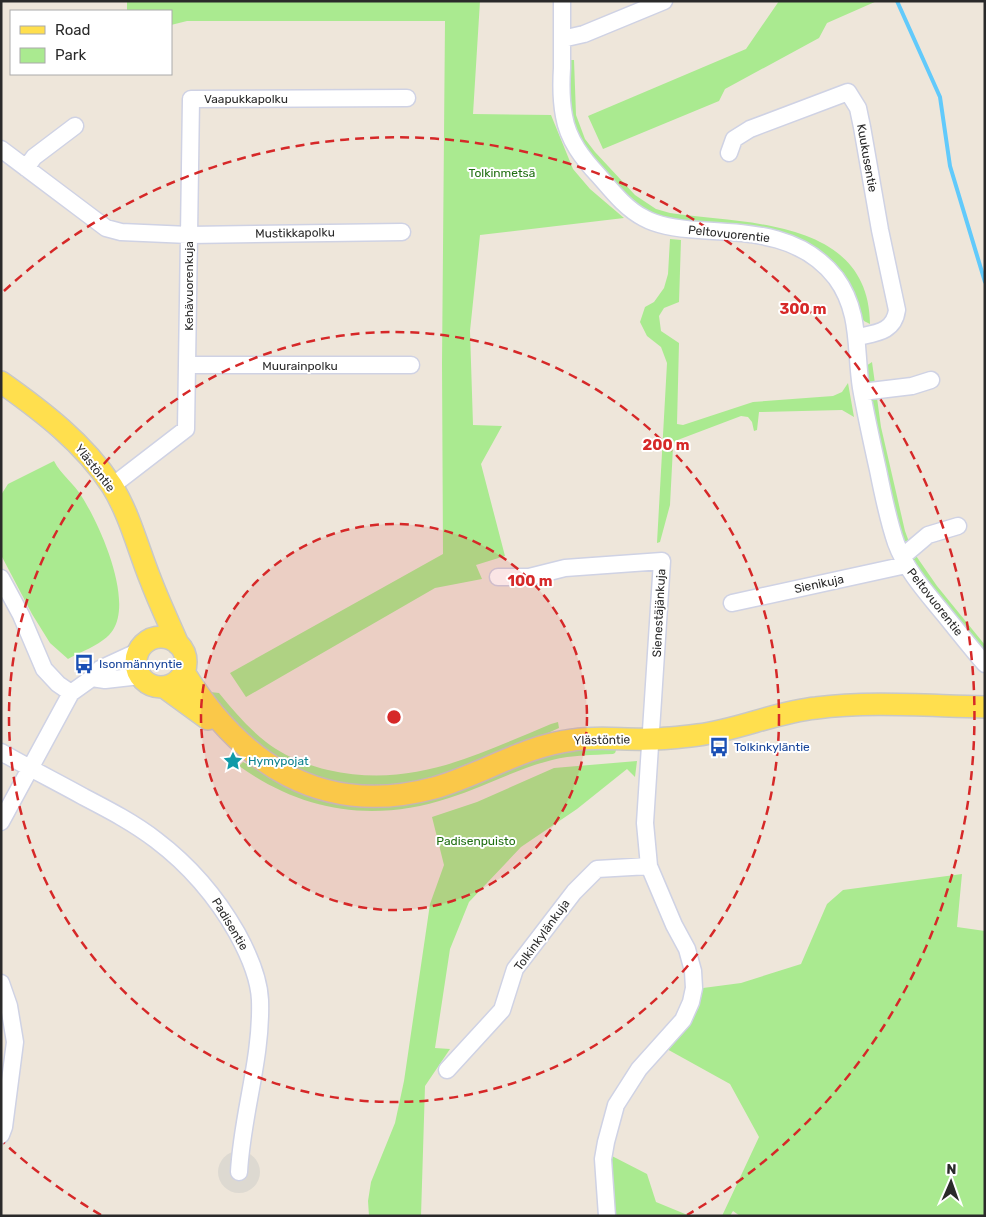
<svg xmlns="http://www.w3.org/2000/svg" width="986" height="1217" font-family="Rubik,sans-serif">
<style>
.green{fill:#aaea90}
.plaza{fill:#ddd9d1}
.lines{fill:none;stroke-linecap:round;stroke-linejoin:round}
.stream{stroke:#61cafb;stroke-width:4}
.minor-casing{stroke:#cfd2e4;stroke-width:19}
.major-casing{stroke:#c8c8c8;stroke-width:24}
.minor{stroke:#fff;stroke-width:16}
.major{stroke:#ffdf4e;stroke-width:21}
.ring{fill:none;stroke:#d62828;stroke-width:2.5;stroke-dasharray:9 6}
.labels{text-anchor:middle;stroke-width:4;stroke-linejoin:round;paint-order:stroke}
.street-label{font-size:12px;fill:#2a2a2a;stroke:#fff}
.park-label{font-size:12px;fill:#206f12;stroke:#fff}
.transit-label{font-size:12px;fill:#164399;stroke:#fff;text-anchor:start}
.culture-label{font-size:12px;fill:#0d838f;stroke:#fff;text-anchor:start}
.centre{fill:#d62828;stroke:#fff;stroke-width:2.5}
.ring-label{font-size:15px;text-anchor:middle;font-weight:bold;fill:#d62828;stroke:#fff;stroke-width:4;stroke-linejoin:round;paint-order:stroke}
</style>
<rect width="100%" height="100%" fill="#eee6da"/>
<path class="green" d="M127,1h353l-7,113 78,1 22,54 17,20 34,29 -144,17 -10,96 3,94 29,1 -21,38 24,92 -29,9 6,14 -47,9 -189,109 -16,-24 213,-119 -1,-191 3,-342h-258l-16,4v-14h-44z
M779,1h98l-50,22 -8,15 -94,51 -6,12 -116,48 -15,-33 158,-67z
M568,60h6l2,55 9,24 10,13 40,43 21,14 14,4c75,11 199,5 200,111l-6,-3 -4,-5 -30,-56 -157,-39c-12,-4 -22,-7 -32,-14 -18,-11 -58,-56 -65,-75 -9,-23 -7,-48 -8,-72z
M670,239l11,1 -2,62 -15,6 -5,8 2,15 18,12 -2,81 6,1 70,-23 80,-6 9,-4 6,-9 6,34 -12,-7 -83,2 -2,18 -3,1 -2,-9 -4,-5 -7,-1 -66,25 -2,6 -3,58 -10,37 -3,1 10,-180 -6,-16 -14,-11 -7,-14 5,-15 9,-5 10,-14 4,-14z
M872,362l9,65 24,104 7,19 25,36 48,59v7l-49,-56 -25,-37 -14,-35 -28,-128 -3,-30z
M54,461c7,14 20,22 28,36 18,28 51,102 31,133 -9,14 -31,21 -45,29l-18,-16 -18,-29 -31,-59v-60l7,-11z
M210,692l9,1c14,17 29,35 47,49 18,14 41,23 62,28 84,19 148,-15 223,-46l7,-2 1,6 -89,40 -52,15 -45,5 -38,-4 -45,-16 -52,-39z
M617,748l-2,5 -2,1c-20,1 -41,1 -61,6 -36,9 -68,27 -103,38 -75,25 -146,14 -210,-32l4,-4 51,26 62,14 151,-35 58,-17z
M637,761l-2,16 -8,-8 -50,40 -56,38 -52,55 -19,47 -15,99 15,1 -25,37 -4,130h-52l-1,-15 3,-19 24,-59 9,-42 26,-177 14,-39 -12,-48 45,-15 77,-34z
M962,874l-5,53 28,4v285h-245l-7,-5 -3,5h-8l37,-79 -29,-53 -65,-36 24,-22 10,-19 4,-19 38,-5 60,-19 26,-60 16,-14z
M610,1155l37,19 9,28 34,14h-76z"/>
<path class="plaza" d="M218 1172a21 21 0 1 1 42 0a21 21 0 1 1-42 0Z"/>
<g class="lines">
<path class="stream" d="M897,1l43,96 10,69 35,116"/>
<defs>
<path id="minor" d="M562,1c0,22 0,44 0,67 -1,16 -1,32 2,48 4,24 19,43 35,60 13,15 27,33 45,42 16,9 37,11 55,12 51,3 103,4 137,48 25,34 19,72 25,110 5,28 11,55 17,82 5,25 10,50 18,73 10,27 29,48 47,70 14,17 27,34 42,51
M562,39l22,-5 80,-33
M1,149l105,79 15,4 68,3 -3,194 -74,57
M729,153l5,-14 16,-10 98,-37 10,16 4,19 18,103 17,80c-3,22 -21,23 -39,27
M26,168l8,-11 41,-31
M402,232l-213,3 2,-136 216,-1
M188,365h223
M862,392l50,-6 19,-6
M902,557l26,-22 30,-9
M498,577h31l36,-9 97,-7 -17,262 4,43 25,59 13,24 6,22 1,17 -3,14 -8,18 -44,49 -23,36 -10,37 -3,17 4,57
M1,578l20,37 23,54 14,15 13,9
M732,603l174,-38
M92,678l13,2 35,-4
M1,752c28,16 56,30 83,45 25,13 50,26 72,43 33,25 60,56 81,93 11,20 22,44 23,67 2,59 -18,114 -21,172
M1,822l70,-129 21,-15 8,-9 39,-18
M1,983l8,23 6,36 -11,85 -3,8
M447,1070l55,-60 13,-41 59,-77 23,-23 52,-3"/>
<path id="major" d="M1,382c41,29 83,61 111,104 18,29 26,63 39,95 8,21 18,42 27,63
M136 662a25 25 0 1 1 50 0a25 25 0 1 1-50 0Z
M184,672c57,92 138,146 250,116 47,-13 89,-42 139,-48 25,-4 52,0 78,-1 15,0 31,-2 47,-4 40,-5 78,-23 118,-27 55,-7 113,-2 169,-1
M164,687l44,32"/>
</defs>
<use href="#minor" class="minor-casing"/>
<use href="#major" class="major-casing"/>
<use href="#minor" class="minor"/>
<use href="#major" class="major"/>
</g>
<circle cx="394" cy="717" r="193" fill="#d62828" fill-opacity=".12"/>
<g class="ring">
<circle cx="394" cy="717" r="193"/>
<circle cx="394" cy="717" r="385"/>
<path d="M101 1215A578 578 0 0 1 4 1143M4 291A578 578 0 1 1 687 1215"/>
</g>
<defs>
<symbol id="bus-bare" viewBox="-9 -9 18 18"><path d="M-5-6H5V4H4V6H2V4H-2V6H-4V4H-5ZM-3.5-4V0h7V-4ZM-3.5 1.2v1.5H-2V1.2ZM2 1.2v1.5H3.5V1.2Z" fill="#1a4fb4" stroke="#fff" stroke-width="2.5" paint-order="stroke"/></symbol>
<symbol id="sight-bare" viewBox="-9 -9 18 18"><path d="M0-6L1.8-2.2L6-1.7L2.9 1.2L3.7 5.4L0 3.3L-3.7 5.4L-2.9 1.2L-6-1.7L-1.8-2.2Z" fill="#0f9aa8" stroke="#fff" stroke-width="2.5" paint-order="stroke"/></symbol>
</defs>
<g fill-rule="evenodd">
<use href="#bus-bare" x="70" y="650" width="28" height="28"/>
<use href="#bus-bare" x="705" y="733" width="28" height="28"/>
<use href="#sight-bare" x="219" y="747" width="28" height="28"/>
</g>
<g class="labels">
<g class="street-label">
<text x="246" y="103">Vaapukkapolku</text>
<text transform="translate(867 158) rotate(80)" y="4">Kuukusentie</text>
<text transform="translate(295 233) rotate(-1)" y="4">Mustikkapolku</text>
<text transform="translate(729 234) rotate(6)" y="4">Peltovuorentie</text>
<text transform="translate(189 286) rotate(-90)" y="4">Kehävuorenkuja</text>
<text x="300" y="370">Muurainpolku</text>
<text transform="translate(95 468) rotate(52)" y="4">Ylästöntie</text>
<text transform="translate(819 584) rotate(-12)" y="4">Sienikuja</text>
<text transform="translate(935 602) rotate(52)" y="4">Peltovuorentie</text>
<text transform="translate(659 613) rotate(-87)" y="4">Sienestäjänkuja</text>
<text transform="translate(602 740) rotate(-1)" y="4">Ylästöntie</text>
<text transform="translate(230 924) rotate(59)" y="4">Padisentie</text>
<text transform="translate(542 935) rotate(-54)" y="4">Tolkinkylänkuja</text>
</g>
<g class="park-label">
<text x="502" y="177">Tolkinmetsä</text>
<text x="476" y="845">Padisenpuisto</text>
</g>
<g class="transit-label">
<text x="99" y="668">Isonmännyntie</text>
<text x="734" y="751">Tolkinkyläntie</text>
</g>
<g class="culture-label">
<text x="248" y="765">Hymypojat</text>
</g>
</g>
<circle cx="394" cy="717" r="8" class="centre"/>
<g class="ring-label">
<text x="803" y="314">300 m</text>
<text x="666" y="450">200 m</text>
<text x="530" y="586">100 m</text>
</g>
<rect width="986" height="1217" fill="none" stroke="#2a2a2a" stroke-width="5"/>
<rect x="10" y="10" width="162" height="65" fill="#ffffff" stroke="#aaaaaa"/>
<rect x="20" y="26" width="25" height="8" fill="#ffdf4e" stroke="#aaaaaa"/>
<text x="55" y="35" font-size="15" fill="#2a2a2a">Road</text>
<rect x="20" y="48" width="25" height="15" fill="#aaea90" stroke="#aaaaaa"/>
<text x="55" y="60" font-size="15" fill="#2a2a2a">Park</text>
<g transform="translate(951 1182) rotate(2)" stroke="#ffffff" stroke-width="4" paint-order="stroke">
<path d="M0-4L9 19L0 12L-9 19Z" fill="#2a2a2a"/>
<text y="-8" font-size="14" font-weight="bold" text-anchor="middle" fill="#2a2a2a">N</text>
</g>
</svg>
